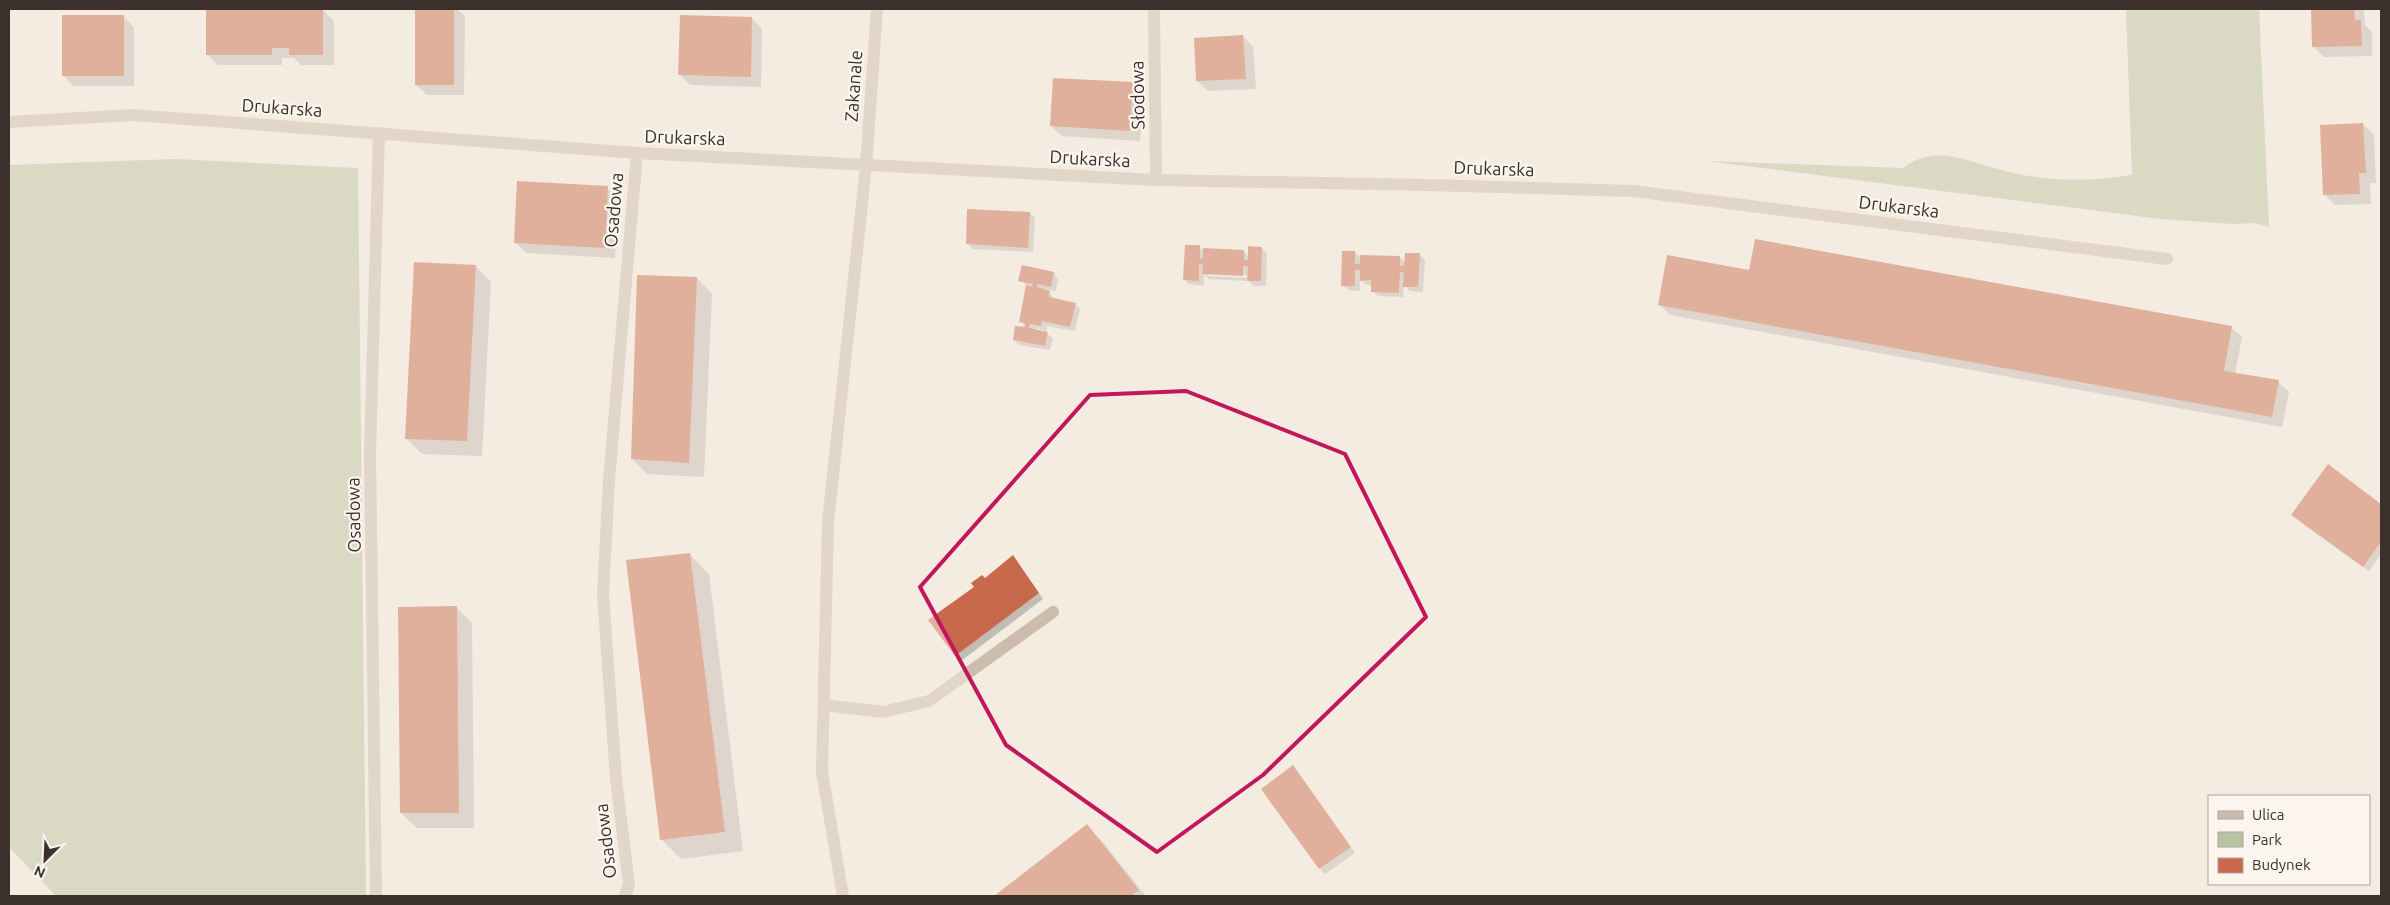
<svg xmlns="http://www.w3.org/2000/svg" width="2390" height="905" font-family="Ubuntu,sans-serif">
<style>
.green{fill:#b8c4a0}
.shadow{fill:#0003;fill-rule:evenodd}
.building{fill:#c8694b}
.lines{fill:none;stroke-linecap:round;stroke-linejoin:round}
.service{stroke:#cdbbac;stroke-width:12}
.minor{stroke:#cdbbac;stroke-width:12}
.marked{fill:none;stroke:#c2185b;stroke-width:4;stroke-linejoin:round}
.labels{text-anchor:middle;stroke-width:4.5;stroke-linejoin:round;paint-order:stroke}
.street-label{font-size:18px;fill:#3b302b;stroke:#fbf5ee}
</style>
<rect width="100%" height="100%" fill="#f4ebe1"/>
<path class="green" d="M2126,9h133l10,218 -13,-4 -23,1 -72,-5 -454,-58 196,7c30,-23 59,-9 91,0 16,5 33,8 49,10 30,3 59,2 89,-3z
M175,159l183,9 8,728h-310l-47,-49v-682z"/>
<path class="shadow" d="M416,9h41l8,7 -1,79h-37l-11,-10z
M2312,9h52l1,16 7,7v24l-48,1 -11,-11z
M323,10l11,11v44h-33l-7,-7h-12v7h-64l-11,-11z
M123,16l11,11v59h-61l-10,-11z
M752,18l10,11 -1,58 -71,-2 -10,-10z
M1243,36l10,11 3,42 -48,2 -11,-10z
M1132,83l11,11 -3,47 -78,-5 -11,-10z
M2363,124l11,11 2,48h-6l1,21 -36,1 -11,-11z
M607,188l11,10 -3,60 -89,-5 -11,-11z
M1030,213l5,5 -2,34 -60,-3 -5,-5z
M1199,247l5,5 39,-1 6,6 13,-9 5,6 -1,32h-13l-4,-5 -40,-2 -5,-5v12l-15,-2 -5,-5zM1207,273l42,2v3l-42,-2z
M1355,252l6,7 39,-2 6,6 14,-8 5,5 -2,32 -13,-1 -6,-6 -1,12 -25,-1 -5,-5v-6h-7l-6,-6v12l-12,-1 -5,-5z
M475,266l16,16 -9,174 -60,-2 -16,-16z
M1750,272l481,55 11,10 -7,37 43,8 11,10 -7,35 -612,-112 -11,-11z
M1053,273l5,6 -2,12 -9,-1 7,9 21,5 5,5 -5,22 -28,-5 -1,7 7,5 -3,12 -31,-5 -5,-5 12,-11 -5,-8 7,-35 -8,-6zM1035,328l9,2v2l-10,-1z
M697,278l15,16 -8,183 -57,-3 -15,-15z
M2328,466l53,39v49l-12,17 -71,-51z
M689,554l20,20 34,277 -62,8 -19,-19z
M1013,557l30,42 -82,62 -31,-41 55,-40z
M457,608l15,15 2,205h-57l-16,-15z
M1293,766l62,87 -30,21 -5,-5z
M1087,826l15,15 44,55h-150z"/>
<path class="building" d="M206,9h117v46h-34v-7h-17v7h-66z
M415,9h39v76h-39z
M2311,9h43l1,11h6l1,26 -50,1z
M62,15h62v61h-62z
M680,15l72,2 -1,60 -73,-2z
M1243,35l3,44 -50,2 -2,-43z
M1053,78l80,4 -3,49 -80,-5z
M2363,123l3,50h-7l1,21 -37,1 -3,-70z
M517,181l91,5 -3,62 -91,-5z
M967,209l63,3 -2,36 -62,-4z
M1755,239l477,87 -8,45 55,9 -7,37 -614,-112 9,-50 82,15z
M1185,245h15v13l3,1v-11l41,2v10h4v-14l14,1 -1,34h-14l1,-15h-5v10l-41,-2 1,-10h-4v17l-16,-1z
M1342,251h13v13h5v-9l40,1v10h4l1,-13h15l-2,34h-15l1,-14 -4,-1 -1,21 -28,-1v-12l-11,1v-11h-5v16h-14z
M414,262l62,3 -9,176 -62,-2z
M1022,265l32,7 -3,15 -14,-3v3l13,4 -1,6 27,6 -6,24 -28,-6 -1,5 -11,-2 -1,4 19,4 -3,14 -32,-6 2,-14 10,1v-4l-6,-1 7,-37 6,2 1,-3 -15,-3z
M637,275l60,2 -8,186 -58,-4z
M2328,464l53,40v38l-18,25 -72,-52z
M690,553l35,279 -65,8 -34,-280z
M1013,555l26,38 -84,63 -27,-36 46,-33 -3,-4 11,-8 3,3z
M457,606l2,207h-59l-2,-206z
M1293,765l58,82 -32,22 -58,-80z
M1087,824l52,66 -8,6h-137z"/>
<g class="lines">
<path class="service" d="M824,705l59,7 46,-11 124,-89"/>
<path class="minor" d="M1154,9l2,171
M9,122l124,-7 504,38 519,27 272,5 205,6 534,68
M376,896l-6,-443 9,-320
M625,896l4,-12 -13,-106 -13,-184 6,-114 28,-327
M843,896l-21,-124 6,-250 38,-356 11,-157"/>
</g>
<path d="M0 0H2390V905H0ZM1186,391l159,63 81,163 -163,158 -106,77 -151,-107 -86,-158 170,-192z" fill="#f4ebe1" fill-opacity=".55" fill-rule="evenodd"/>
<path class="marked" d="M1186,391l159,63 81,163 -163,158 -106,77 -151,-107 -86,-158 170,-192z"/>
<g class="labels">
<g class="street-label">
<text transform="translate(854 86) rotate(-86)" y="6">Zakanale</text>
<text transform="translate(1138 95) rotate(-91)" y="6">Słodowa</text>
<text transform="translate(282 108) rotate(4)" y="6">Drukarska</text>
<text transform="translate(685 138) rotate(2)" y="6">Drukarska</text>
<text transform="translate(1090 159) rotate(3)" y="6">Drukarska</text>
<text transform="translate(1494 169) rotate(2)" y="6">Drukarska</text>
<text transform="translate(1899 207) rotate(7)" y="6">Drukarska</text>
<text transform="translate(614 210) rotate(-85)" y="6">Osadowa</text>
<text transform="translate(354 515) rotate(-91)" y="6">Osadowa</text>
<text transform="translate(606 841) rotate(-97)" y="6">Osadowa</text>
</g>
</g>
<rect width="2390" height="905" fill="none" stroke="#3b302b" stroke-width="20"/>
<rect x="2208" y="795" width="162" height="90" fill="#fbf5ee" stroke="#aea6a0"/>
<rect x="2218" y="811" width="25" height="8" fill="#cdbbac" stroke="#aea6a0"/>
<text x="2252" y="820" font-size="15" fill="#3b302b">Ulica</text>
<rect x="2218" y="832" width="25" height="15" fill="#b8c4a0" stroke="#aea6a0"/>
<text x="2252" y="845" font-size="15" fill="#3b302b">Park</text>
<rect x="2218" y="858" width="25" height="15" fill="#c8694b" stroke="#aea6a0"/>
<text x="2252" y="870" font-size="15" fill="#3b302b">Budynek</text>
<g transform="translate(45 860) rotate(204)" stroke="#fbf5ee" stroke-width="4" paint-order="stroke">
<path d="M0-4L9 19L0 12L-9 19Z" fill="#3b302b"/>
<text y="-8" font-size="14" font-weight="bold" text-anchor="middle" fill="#3b302b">N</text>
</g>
</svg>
